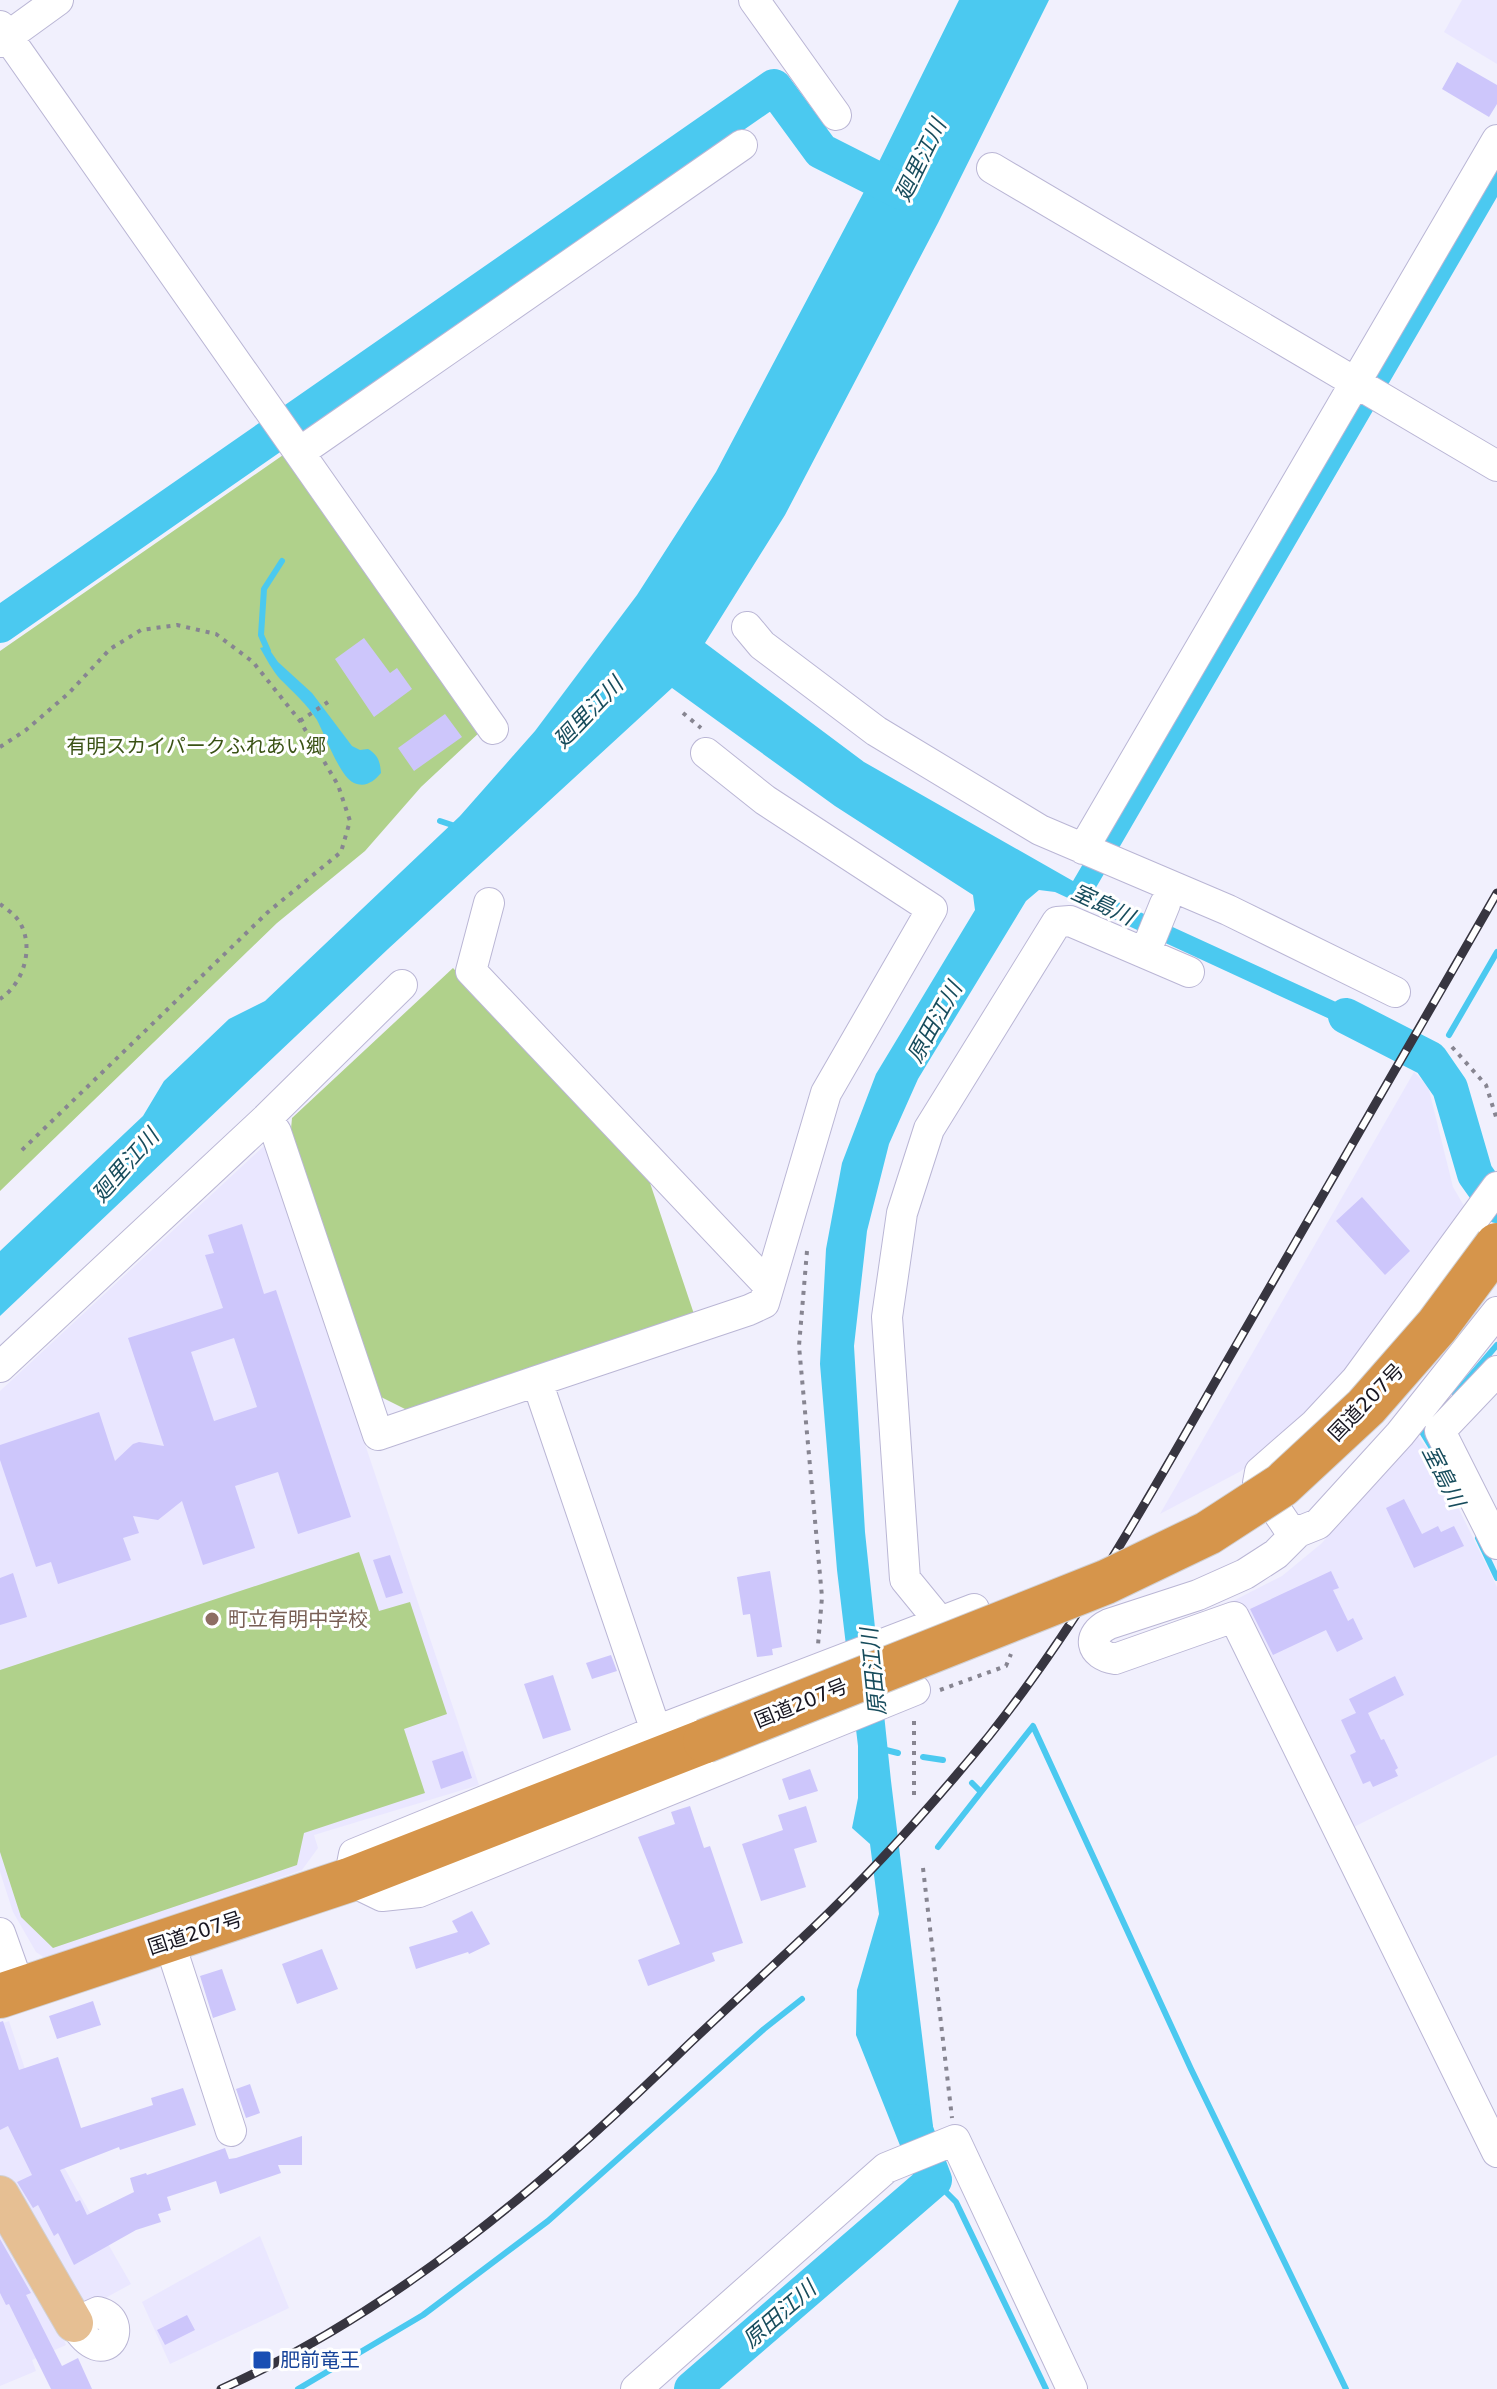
<svg xmlns="http://www.w3.org/2000/svg" width="1497" height="2389" font-family="'DejaVu Sans','Noto Sans JP',sans-serif">
<style>
.built{fill:#eae7ff}
.green{fill:#b0d18b}
.water{fill:#4bc9f0}
.lines{fill:none;stroke-linecap:round;stroke-linejoin:round}
.stream{stroke:#4bc9f0;stroke-width:6}
.river{stroke:#4bc9f0;stroke-width:36}
.building{fill:#cdc6fb;fill-rule:evenodd}
.minor-casing{stroke:#bab6d5;stroke-width:32}
.major-casing{stroke:#d1d0d3;stroke-width:40}
.highway-casing{stroke:#d1d0d3;stroke-width:46}
.path{stroke:#878591;stroke-width:4;stroke-dasharray:4 6;stroke-linecap:butt}
.minor{stroke:#fff;stroke-width:30}
.major{stroke:#e6bf93;stroke-width:38}
.highway{stroke:#d6954b;stroke-width:44}
.rail-casing{stroke:#373540;stroke-width:9}
.rail{stroke:#fff;stroke-width:6;stroke-dasharray:18;stroke-linecap:butt}
.highway-bridge-casing{stroke:#d1d0d3;stroke-width:46;stroke-linecap:butt}
.highway-bridge{stroke:#d6954b;stroke-width:44}
.education-dot{fill:#8d6e63;stroke:#fff;stroke-width:3}
.transit-dot{fill:#1a4fb4;stroke:#fff;stroke-width:3}
.labels{text-anchor:middle;stroke-width:6;stroke-linejoin:round;paint-order:stroke}
.park-label{font-size:20px;fill:#3a5215;stroke:#fff}
.street-label{font-size:20px;fill:#181621;stroke:#fff}
.education-label{font-size:20px;fill:#785e54;stroke:#fff;text-anchor:start}
.transit-label{font-size:20px;fill:#164399;stroke:#fff;text-anchor:start}
.water-label{font-size:22px;font-style:italic;fill:#174c5c;stroke:#fff}
</style>
<rect width="100%" height="100%" fill="#f1f0fd"/>
<path class="built" d="M1462,0h35v64l-53,-32z
M1414,1072l14,14 25,101 14,24 -112,156 -47,49 -67,55 -81,43z
M265,1145l214,640 -165,50 4,13 -16,22 -257,88 -9,-6 -23,-40 -13,-40v-481z
M1414,1431l19,25 64,131v168l-151,76 -113,-230 49,-25 40,-33z
M9,2021l40,120 82,143 -53,29 -78,-136v-153z
M0,2225l58,100 8,20 -34,15 4,11 -36,15z
M260,2236l29,72 -119,56 -28,-62z"/>
<path class="green" d="M286,453l195,278 -60,56 -56,64 -88,72 -277,268v-540z
M453,968l193,203 49,146 -284,95 -36,-18 -85,-254 2,-22z
M359,1552l20,59 31,-9 37,112 -43,15 21,64 -121,40 -7,32 -244,83 -32,-31 -21,-65v-182z"/>
<path class="water" d="M959,0h90l-111,223 -153,292 -80,128 159,119 209,119 424,-726v42l-403,694 301,138 -9,16 -331,-153 -16,-2 -13,11 -108,178 -29,65 -22,87 -13,115 11,186 26,249 42,345 -32,22 -45,-113 1,-45 22,-76 -9,-70 -18,-16 6,-30v-52l-21,-176 -17,-206 6,-115 16,-86 34,-89 99,-164 -2,-15 -138,-89 -163,-118 -284,261 -388,367v-65l143,-135 21,-35 65,-62 36,-18 195,-185 75,-85 102,-136 79,-123 151,-286z
M267,646l11,16 34,31 40,53 8,4 8,-1c10,6 12,12 13,24 -7,8 -15,15 -27,10 -14,-6 -29,-48 -37,-63 -10,-16 -24,-28 -37,-41 -8,-9 -14,-21 -20,-31z"/>
<g class="lines">
<path class="stream" d="M268,651l-7,-16 3,-46 18,-28
M440,821l15,5
M1449,1035l48,-83
M1455,1394l42,-49
M1430,1423l-8,9 11,18
M1478,1538l19,40
M882,1749l16,4
M923,1757l20,3
M972,1783l9,9 52,-66 158,343 155,320
M938,1847l43,-55
M934,2180l22,22 90,187
M298,2389l125,-74 125,-94 216,-192 38,-30"/>
<path class="river" d="M0,625l774,-538 47,64 81,41
M1346,1016l84,43 20,29 25,86 22,31
M692,2389l242,-209 -22,-58"/>
</g>
<path class="building" d="M1457,62l40,23v19l-8,13 -47,-28z
M364,638l26,35 7,-5 15,21 -38,28 -39,-58z
M445,714l17,23 -48,34 -16,-23z
M1362,1197l48,54 -25,24 -49,-54z
M242,1224l22,70 12,-4 75,227 -53,17 -20,-62 -43,14 20,62 -52,17 -21,-64 -24,19 -25,-4 6,17 -16,5 8,22 -73,24 -7,-22 -15,5 -36,-107v-15l99,-33 16,49 18,-17 6,-2 25,4 -36,-108 95,-30 -18,-53 9,-2 -6,-18zM234,1338l23,69 -43,14 -23,-69z
M1404,1499l18,35 16,-8 3,6 13,-6 10,20 -50,22 -28,-60z
M390,1555l13,38 -17,5 -13,-38z
M770,1571l12,76 -10,2 1,6 -16,2 -7,-43 -7,1 -6,-38z
M1331,1571l8,17 -6,2 15,31 5,-3 10,21 -26,13 -11,-22 -53,25 -23,-46z
M13,1573l14,44 -27,8v-47z
M611,1655l6,16 -25,8 -6,-16z
M553,1675l18,55 -28,9 -19,-55z
M1395,1676l9,19 -36,18 13,27 3,-1 14,29 -3,2 3,6 -25,11 -3,-6 -7,3 -13,-29 6,-3 -15,-32 15,-7 -7,-14z
M463,1751l9,27 -31,11 -9,-28z
M810,1769l8,22 -29,9 -7,-21z
M690,1806l14,42 6,-2 33,97 -31,10 3,8 -67,25 -10,-26 42,-16 -42,-107 37,-13 -4,-12z
M806,1806l11,36 -23,7 12,38 -45,14 -19,-57 41,-14 -5,-15z
M472,1911l18,33 -21,10 -1,-2 -52,17 -7,-22 49,-15 -6,-11z
M322,1949l16,40 -41,15 -15,-40z
M222,1969l14,41 -23,8 -13,-42z
M93,2001l8,24 -44,14 -8,-23z
M3,2021l16,49 39,-13 23,71 72,-23 -2,-7 32,-10 13,37 -76,25 -1,-3 -59,23 16,32 4,-2 7,15 47,-23 -4,-14 16,-5 1,2 78,-27 4,11 7,-1 66,-22v29h-24l3,8 -61,21 -4,-13 -49,16 4,13 -13,4 3,8 -25,8 -62,35 -16,-32 -4,3 -16,-31 -5,3 -16,-26 15,-7 -24,-49 -8,4v-108z
M250,2084l10,29 -14,5 -10,-29z
M0,2239l31,54 -5,2 36,71 16,-8 14,31h-41l-42,-85 -3,1 -6,-12z
M187,2315l8,15 -30,15 -8,-15z"/>
<g class="lines">
<defs>
<path id="minor" d="M754,0l82,115
M0,26l493,703
M0,42l58,-42
M992,168l505,298
M300,452l442,-307
M747,627l15,18 114,86 164,99 188,80 167,82
M706,753l59,47 167,109 -106,184 -62,210 -15,7 -212,71 119,350 -302,123 -5,26 33,16 37,-4 496,-202
M1083,849l414,-709
M489,903l-18,68 297,314
M1145,953l20,-49
M267,1118l9,14 102,303 159,-54
M1497,1312l-97,122 -82,90 -20,8 -22,22 -31,20 -47,21 -89,29c-23,11 -19,31 6,35l119,-42 263,535
M0,1367l267,-249 135,-133
M1497,1371l-57,60 57,113
M1298,1532l-11,-6 -29,-43 2,-11 55,-48 41,-44 141,-193
M941,1623l-36,-44 -18,-262 15,-104 27,-84 128,-207 13,-1 119,51
M656,1731l318,-122
M0,1933l20,56
M169,1941l62,190
M98,2312c35,9 7,64 -24,11z
M636,2389l250,-221 69,-28 117,249"/>
<path id="major" d="M0,2195l74,128"/>
<path id="highway" d="M0,1996l349,-116 356,-139"/>
</defs>
<use href="#minor" class="minor-casing"/>
<use href="#major" class="major-casing"/>
<use href="#highway" class="highway-casing"/>
<path class="path" d="M683,713l18,15
M300,721l28,-19
M0,747l26,-17 43,-37 41,-44 31,-19 36,-5 39,9 37,28 47,59 38,64 12,36 -9,31 -73,60 -247,239
M0,904c5,4 11,8 15,12 22,25 10,67 -15,83
M1452,1047l34,38 11,35
M807,1251l-8,95 23,251 -4,48
M940,1690l66,-24 5,-12
M914,1795v-78
M923,1868l29,250"/>
<use href="#minor" class="minor"/>
<use href="#major" class="major"/>
<use href="#highway" class="highway"/>
<defs>
<path id="rail" d="M221,2389c177,-79 329,-209 467,-344 41,-39 83,-77 125,-117 62,-59 121,-125 176,-192 92,-115 164,-246 237,-373 90,-157 181,-313 271,-470"/>
</defs>
<use href="#rail" class="rail-casing"/>
<use href="#rail" class="rail"/>
<defs>
<path id="highway-bridge" d="M705,1741l401,-159 102,-49 74,-48 84,-78 71,-81 60,-81"/>
</defs>
<use href="#highway-bridge" class="highway-bridge-casing"/>
<use href="#highway-bridge" class="highway-bridge"/>
</g>
<circle class="education-dot" cx="212" cy="1619" r="8"/>
<rect class="transit-dot" x="252" y="2350" width="20" height="20" rx="4"/>
<g class="labels">
<g class="park-label">
<text x="196" y="753">有明スカイパークふれあい郷</text>
</g>
<g class="street-label">
<text transform="translate(1366 1402) rotate(-46)" y="7">国道207号</text>
<text transform="translate(801 1703) rotate(-22)" y="7">国道207号</text>
<text transform="translate(195 1933) rotate(-18)" y="7">国道207号</text>
</g>
<g class="education-label">
<text x="228" y="1626">町立有明中学校</text>
</g>
<g class="transit-label">
<text x="280" y="2367">肥前竜王</text>
</g>
<g class="water-label">
<text transform="translate(920 160) rotate(-64)" y="8">廻里江川</text>
<text transform="translate(588 712) rotate(-46)" y="8">廻里江川</text>
<text transform="translate(1103 904) rotate(25)" y="8">室島川</text>
<text transform="translate(934 1022) rotate(-61)" y="8">原田江川</text>
<text transform="translate(125 1165) rotate(-49)" y="8">廻里江川</text>
<text transform="translate(1444 1476) rotate(63)" y="8">室島川</text>
<text transform="translate(873 1672) rotate(-96)" y="8">原田江川</text>
<text transform="translate(779 2314) rotate(-41)" y="8">原田江川</text>
</g>
</g>
</svg>
